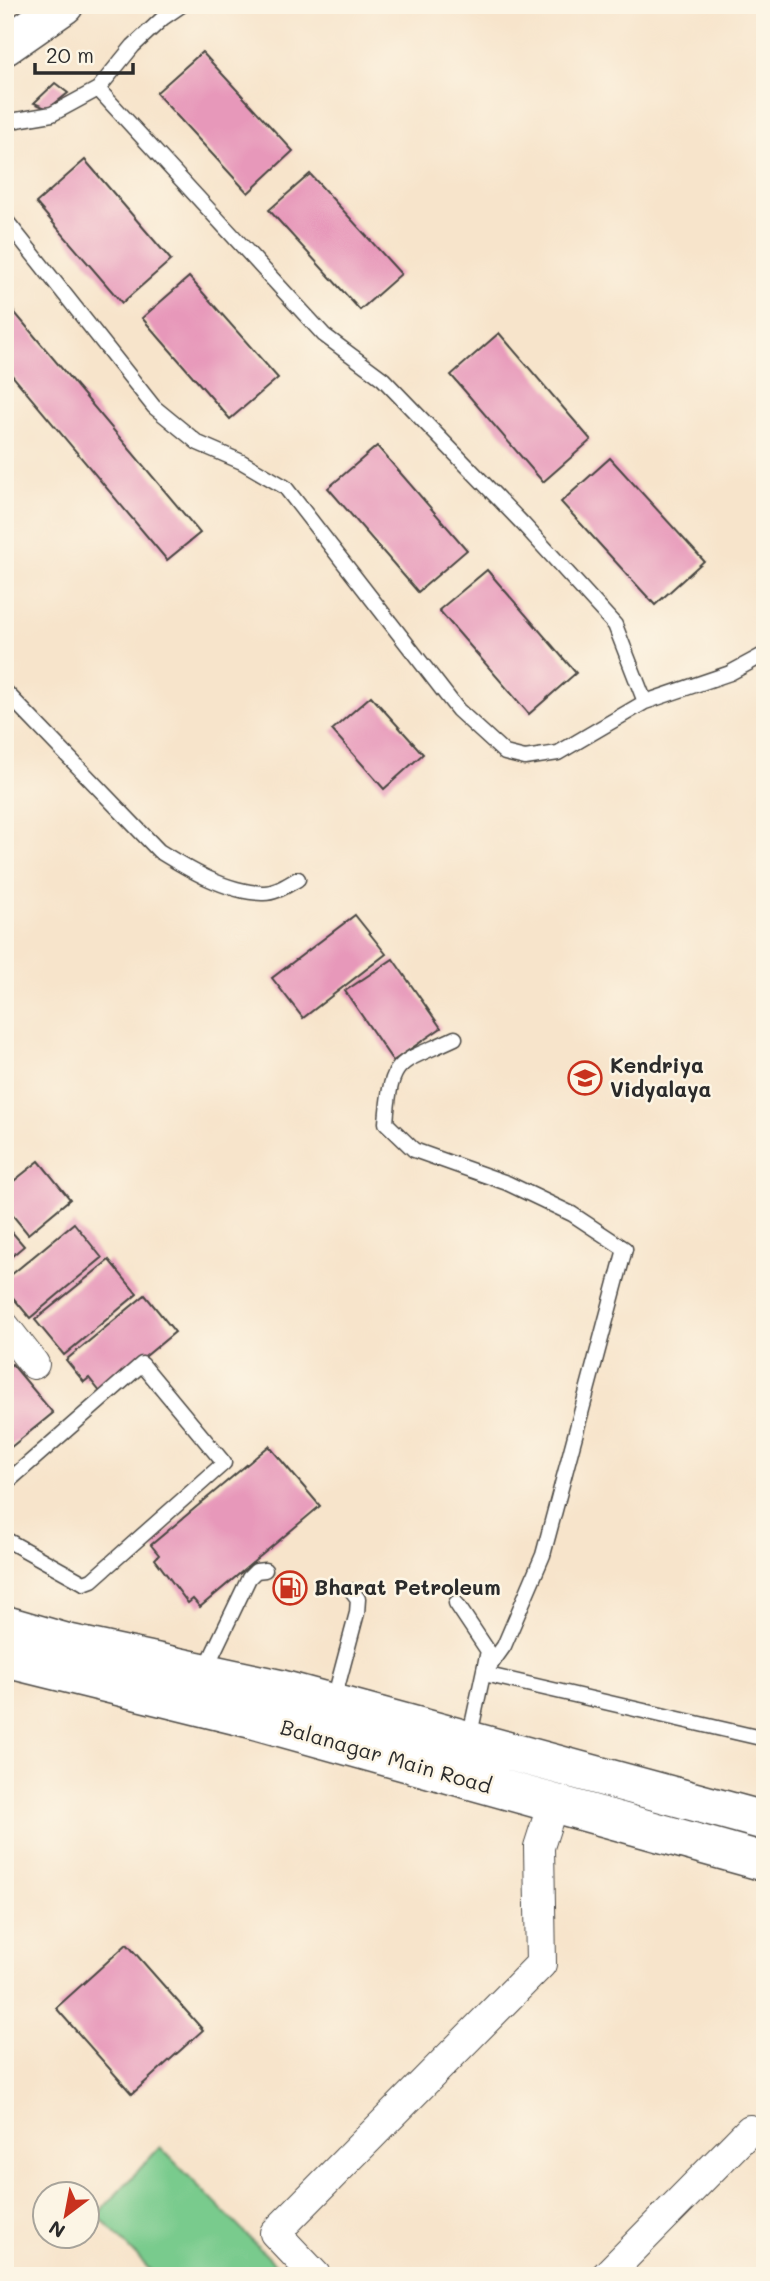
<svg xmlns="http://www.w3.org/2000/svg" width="770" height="2281" font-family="Mali,sans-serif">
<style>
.green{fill:#79cb8d;stroke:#527b5c;stroke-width:2}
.building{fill:#e798ba}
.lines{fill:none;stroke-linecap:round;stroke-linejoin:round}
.service-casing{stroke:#4a4743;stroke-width:17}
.minor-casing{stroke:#4a4743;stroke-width:32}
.secondary-casing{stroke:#4a4743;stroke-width:41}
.primary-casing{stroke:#4a4743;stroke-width:41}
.service{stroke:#fff;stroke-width:14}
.minor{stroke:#fff;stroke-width:30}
.secondary{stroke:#fff;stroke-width:38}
.primary{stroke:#fff;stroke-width:38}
.labels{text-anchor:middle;stroke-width:5;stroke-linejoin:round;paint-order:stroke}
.poi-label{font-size:21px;font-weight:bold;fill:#2b2b2b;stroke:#fcf5e5;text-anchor:start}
.street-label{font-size:21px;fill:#2b2b2b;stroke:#fcf5e5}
</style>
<rect width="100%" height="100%" fill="#fcf5e5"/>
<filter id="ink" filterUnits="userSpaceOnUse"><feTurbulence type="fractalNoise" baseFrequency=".0143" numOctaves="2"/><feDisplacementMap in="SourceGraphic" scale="14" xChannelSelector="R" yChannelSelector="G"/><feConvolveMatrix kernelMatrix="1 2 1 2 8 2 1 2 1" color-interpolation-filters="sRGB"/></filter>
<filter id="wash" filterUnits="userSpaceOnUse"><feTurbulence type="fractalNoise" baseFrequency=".00686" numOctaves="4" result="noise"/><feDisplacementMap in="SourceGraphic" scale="28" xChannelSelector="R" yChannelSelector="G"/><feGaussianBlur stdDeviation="1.57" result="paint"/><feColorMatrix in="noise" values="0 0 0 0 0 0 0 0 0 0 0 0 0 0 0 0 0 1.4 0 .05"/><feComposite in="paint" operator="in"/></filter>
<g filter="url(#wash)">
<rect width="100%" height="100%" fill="#f7e4cb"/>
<path class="green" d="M160,2147l127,129h-131l-59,-61z"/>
<g id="blocks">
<path class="building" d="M202,52l91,99 -45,42 -92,-100z
M55,83l13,10 -20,16 -14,-6z
M85,160l86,100 -49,43 -86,-100z
M310,174l91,100 -41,36 -91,-100z
M189,277l89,101 -48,41 -88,-101z
M5,301l195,232 -33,27 -162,-193z
M499,333l92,107 -48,42 -92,-107z
M377,446l90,104 -49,42 -90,-104z
M610,458l94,103 -49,44 -94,-103z
M487,570l89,103 -47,41 -90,-104z
M371,696l52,58 -39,35 -52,-59z
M355,915l31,39 -83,64 -31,-40z
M393,959l48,69 -48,33 -48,-70z
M39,1161l31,38 -42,35 -23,-28v-18z
M74,1223l28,35 -72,60 -25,-30v-8z
M5,1224l19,22 -19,16z
M109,1260l28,34 -73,61 -29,-35z
M145,1295l30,37 -74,61 -12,-15 -5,4 -18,-22z
M12,1364l41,49 -48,39v-82z
M269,1446l51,60 -120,101 -7,-8 -5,4 -33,-44 4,-4 -8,-10z
M127,1944l76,86 -71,64 -76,-86z"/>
</g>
</g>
<g filter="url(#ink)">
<use href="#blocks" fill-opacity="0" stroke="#4a4743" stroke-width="2"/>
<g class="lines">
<defs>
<path id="service" d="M98,89l226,246 59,44 140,145 92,101 30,77
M5,122l47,-8 46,-25 35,-43 30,-28 19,-13
M5,219l149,188 44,36 44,19 43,25 173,223 47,43 20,5 33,-5 87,-51 85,-29 35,-19
M5,691l154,160c29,18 67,41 103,42 13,1 25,-8 36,-14
M455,1038c-57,27 -64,18 -69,85l28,27 93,33 65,31 53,35 -82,306 -39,91 -20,28 281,65
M5,1484l137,-120 82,99 -132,117 -8,3 -79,-44
M456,1603l32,48 -19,88
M204,1672l45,-94 7,-7 9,-1
M333,1703l24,-90 1,-14 -6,-8"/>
<path id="minor" d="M5,1327l29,37
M316,2276l-41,-43 266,-269 -2,-117 14,-44
M606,2276l144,-146"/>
<path id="secondary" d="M5,46l59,-41"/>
<path id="primary" d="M5,1625l62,18 213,46 485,132
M5,1658l243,60 517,144"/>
</defs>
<use href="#service" class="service-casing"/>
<use href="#minor" class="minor-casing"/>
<use href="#secondary" class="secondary-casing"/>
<use href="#primary" class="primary-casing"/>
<use href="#service" class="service"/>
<use href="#minor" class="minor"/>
<use href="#secondary" class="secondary"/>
<use href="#primary" class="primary"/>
</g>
</g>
<defs>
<symbol id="school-ring" viewBox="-11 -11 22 22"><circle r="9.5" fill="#fcf5e5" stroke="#c8321e" stroke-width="1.5"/><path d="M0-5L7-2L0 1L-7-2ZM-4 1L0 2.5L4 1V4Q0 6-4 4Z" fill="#c8321e"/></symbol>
<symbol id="fuel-ring" viewBox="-11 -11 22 22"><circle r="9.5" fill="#fcf5e5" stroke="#c8321e" stroke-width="1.5"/><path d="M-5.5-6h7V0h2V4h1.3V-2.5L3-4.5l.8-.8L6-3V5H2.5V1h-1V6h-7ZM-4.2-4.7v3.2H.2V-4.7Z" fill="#c8321e"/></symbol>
</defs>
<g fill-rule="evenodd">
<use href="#school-ring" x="566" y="1059" width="38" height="38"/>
<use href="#fuel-ring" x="271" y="1569" width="38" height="38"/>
</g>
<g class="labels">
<g class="poi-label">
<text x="610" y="1073">Kendriya<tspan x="610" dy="24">Vidyalaya</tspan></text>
<text x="314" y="1595">Bharat Petroleum</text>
</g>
<g class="street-label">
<text transform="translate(386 1757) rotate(16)" y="7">Balanagar Main Road</text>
</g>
</g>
<rect width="770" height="2281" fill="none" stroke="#fcf5e5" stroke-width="28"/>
<g transform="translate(66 2215) rotate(212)"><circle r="33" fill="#fcf5e5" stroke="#a8a49b" stroke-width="2"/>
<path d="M0-5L12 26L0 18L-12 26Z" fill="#c8321e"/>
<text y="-10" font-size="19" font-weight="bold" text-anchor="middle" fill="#2b2b2b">N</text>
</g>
<path d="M35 63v10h98v-10" fill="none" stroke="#2b2b2b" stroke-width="3.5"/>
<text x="46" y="63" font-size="21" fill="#2b2b2b" stroke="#fcf5e5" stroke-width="5" paint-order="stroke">20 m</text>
</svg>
